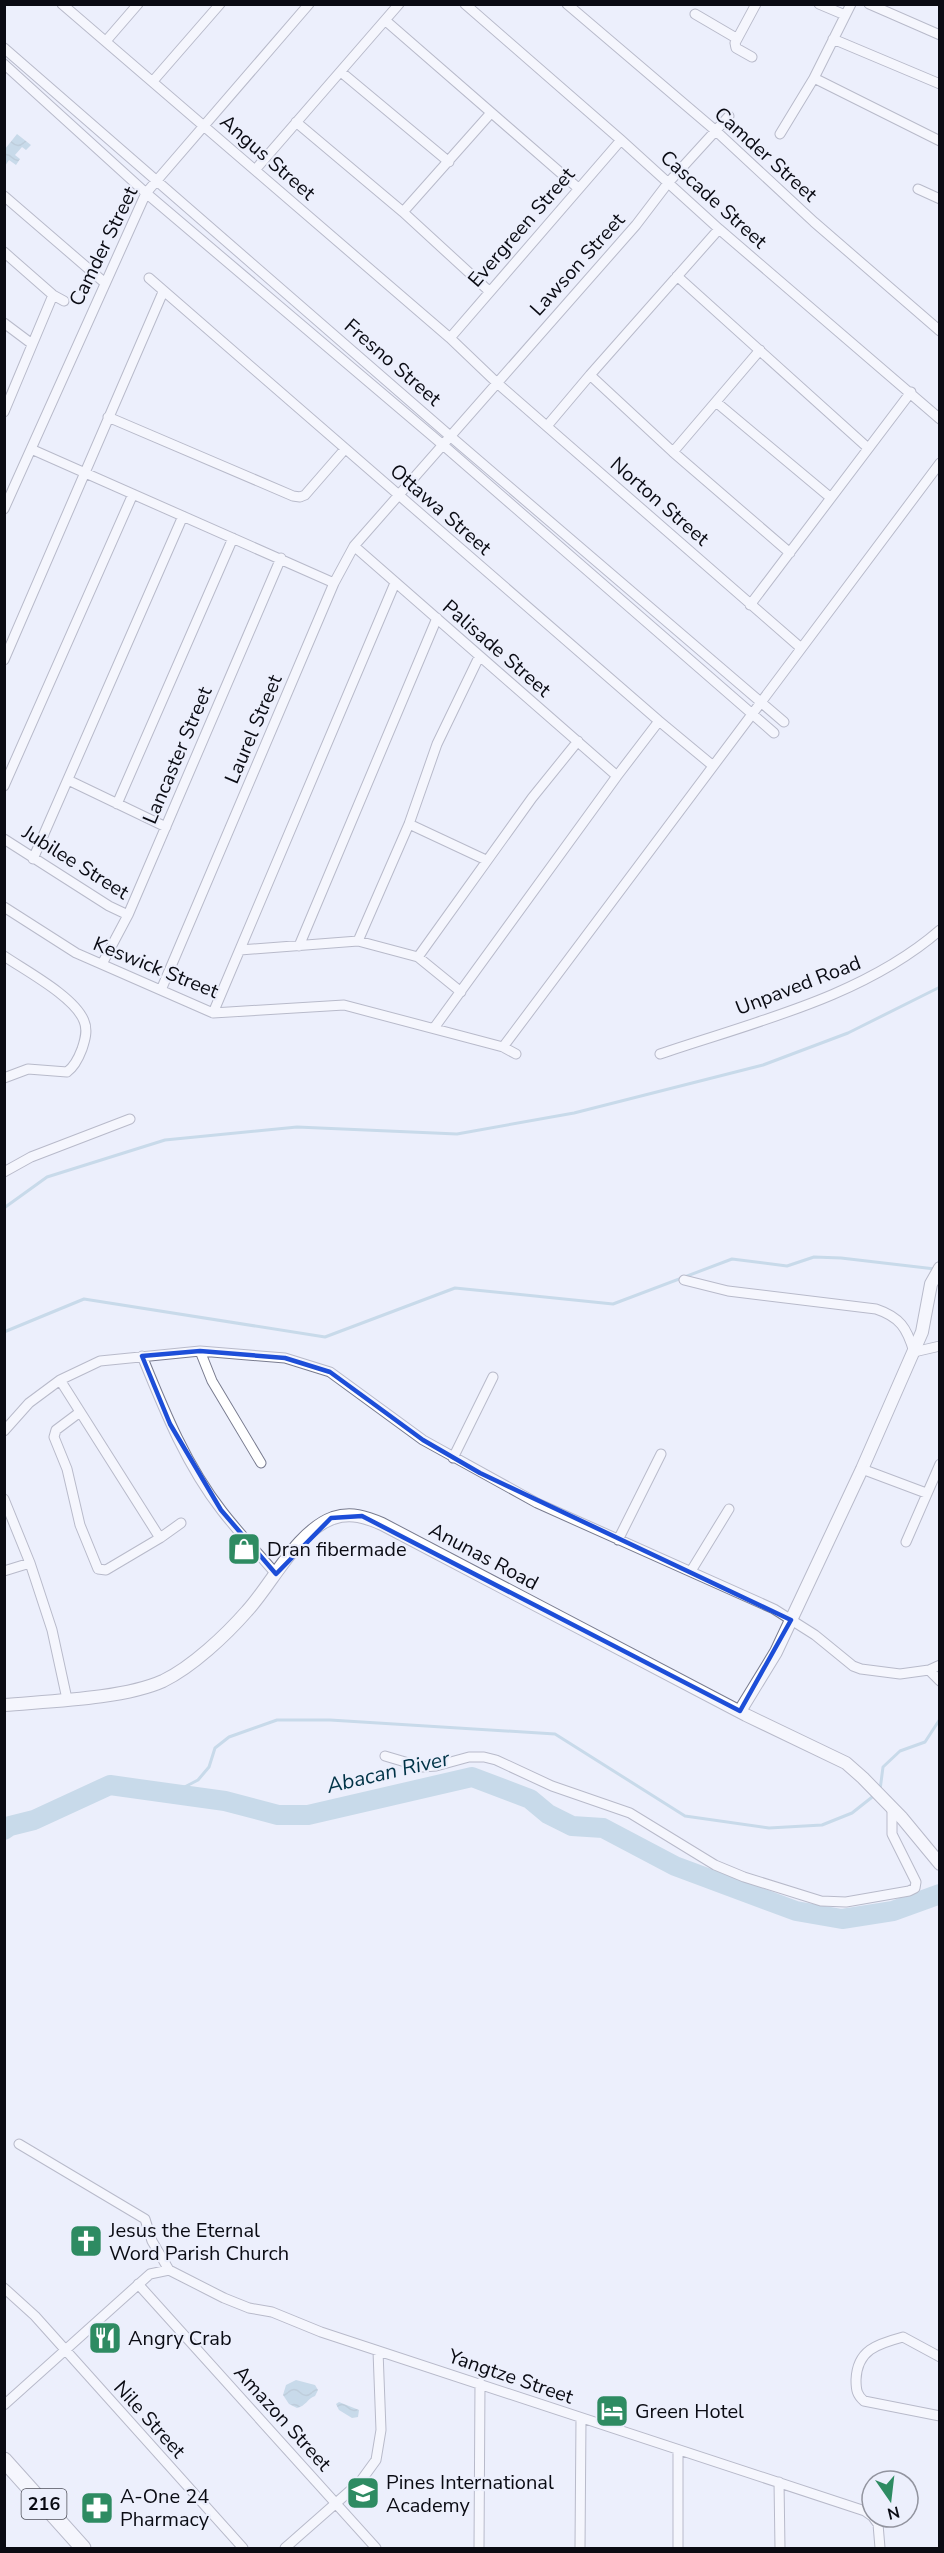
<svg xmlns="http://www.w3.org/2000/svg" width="944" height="2553" font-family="'Nunito Sans',sans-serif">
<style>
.water{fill:url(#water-waves)}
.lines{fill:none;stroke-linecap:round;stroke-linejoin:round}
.stream{stroke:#9cc1d4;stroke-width:3}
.river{stroke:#9cc1d4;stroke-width:20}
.minor-casing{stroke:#787b8f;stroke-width:11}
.tertiary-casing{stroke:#787b8f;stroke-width:14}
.primary-casing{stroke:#787b8f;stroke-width:17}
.minor{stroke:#fff;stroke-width:9}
.tertiary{stroke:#fff;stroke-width:12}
.primary{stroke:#fff;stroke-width:15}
.marked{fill:none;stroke:#1d4ed8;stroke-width:4.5;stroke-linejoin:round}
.labels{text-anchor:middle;stroke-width:4.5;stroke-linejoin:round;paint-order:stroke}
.shield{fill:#eceffc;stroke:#4e4f59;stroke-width:1.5}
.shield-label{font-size:18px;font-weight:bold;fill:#0a0b13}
.street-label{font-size:20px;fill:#0a0b13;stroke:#eceffc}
.poi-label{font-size:20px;fill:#0a0b13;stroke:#eceffc;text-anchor:start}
.water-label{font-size:21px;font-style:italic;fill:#003347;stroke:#eceffc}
</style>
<defs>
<pattern id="water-waves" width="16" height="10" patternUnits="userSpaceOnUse" patternTransform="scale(1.5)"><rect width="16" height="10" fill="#9cc1d4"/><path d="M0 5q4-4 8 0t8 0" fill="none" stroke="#85a4b5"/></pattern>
</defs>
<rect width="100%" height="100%" fill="#eceffc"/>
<path class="water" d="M17,134l14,11 -5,5 -4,-3 -7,8 5,4 -4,6 -7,-5 -4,6v-17z
M296,2380l19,5 3,5 -3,6c-8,3 -9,10 -18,12l-8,-4 -6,-9 3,-10z
M339,2402l20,8 -1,7 -6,1 -13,-8 -3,-6z"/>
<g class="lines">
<path class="stream" d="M4,1208l43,-31 118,-37 132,-13 160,7 117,-21 189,-48 85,-32 92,-46
M4,1332l80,-33 241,38 130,-49 158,16 119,-45 55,7 27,-9 27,1 94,11
M880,1790l3,-23 17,-16 25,-9 15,-23
M173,1793l25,-13 11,-13 6,-19 14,-11 48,-17h53l225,14 130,82 84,12 53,-3 30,-12 24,-19"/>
<path class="river" d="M4,1830l6,-4 24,-6 76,-35 115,16 53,14h30l164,-38 58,22 18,15 24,12 31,2 72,38 121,45 46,8 51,-8 47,-17"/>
<defs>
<path id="minor" d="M62,4l388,334 46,44 305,266
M465,4l156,136 98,89 221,190
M567,4l149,127 98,91 126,109
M819,4l26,11
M869,4l71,31
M695,14l41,24
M386,21l192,167
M833,39l107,45
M106,41l32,-37
M4,48l446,388 334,286
M752,57l-16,-9 -1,-5 21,-39
M4,64l142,129 297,252 331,288
M341,72l108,90
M814,78l126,63
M153,81l67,-77
M296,122l107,90 86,79
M780,134l34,-56 37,-74
M255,170l144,-166
M918,189l22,10
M4,196l101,87
M403,212l87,-98
M4,252l49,43 11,6
M677,276l191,172
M149,278l510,443 53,44
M4,323l28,21
M450,338l171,-198
M590,375l83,77 117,101
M716,402l115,96
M4,412l49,-117
M108,417l185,79 7,1 5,-2 40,-46
M547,426l43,-51 129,-146
M31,449l303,134
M673,452l87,-102
M4,509l142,-316 163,-189
M354,546l263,230
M750,605l161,-213
M4,660l159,-368
M68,780l98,47
M4,786l129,-292
M117,804l116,-266
M409,824l77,36
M4,839l105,67 19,9
M33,859l150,-343
M4,907l72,46 137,60 131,-8 159,42 13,7
M358,941l51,-117 28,-80 42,-87
M299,946l138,-328
M240,950l118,-9 60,16 43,35
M4,956c22,15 71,41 80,65 4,9 1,19 -2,28 -3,8 -8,18 -15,23l-39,-3 -24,9
M418,957l114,-159 46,-57
M102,964l26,-49 153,-357
M161,990l173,-407 20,-37 282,-321 32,-42 61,-67
M213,1013l182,-430
M434,1028l183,-252 42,-55
M503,1047l437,-584
M660,1054c94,-32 203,-57 280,-124
M4,1172l27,-15 99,-38
M684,1280l44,11 148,18c24,8 31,19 38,43l26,-6
M200,1351l12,30 49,82
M142,1356c22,54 44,109 80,155 17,22 36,42 54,63
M60,1380l100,158 21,-15
M80,1412l-24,18 -2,7 13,32 13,56 18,44 8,1 54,-32
M4,1431l25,-28 31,-23 40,-19 100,-10 85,7 45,14 93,68 114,63 237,106 41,26 38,31 8,3 39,5 29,-4 11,-5
M453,1458l40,-81
M862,1469l64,24
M4,1499l26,64 22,67 15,69
M618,1540l43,-86
M906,1542l34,-78
M4,1571l26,-8
M691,1571l38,-62
M929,1670l11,11
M385,1756l37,11 14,-1 33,-9h15l12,3 56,26 78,27 85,52 29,12 77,24 25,1 63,-11 6,-3 1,-6 -24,-48v-27
M19,2144l126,75 7,22 17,29
M138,2284l238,264
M4,2288l31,28 208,232
M940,2357l-37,-20c-26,7 -46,13 -47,43 0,10 1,15 8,21l76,15
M4,2405l146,-131 19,-4 55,28 25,10 23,4 49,20 544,179 7,5
M678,2450v98
M779,2482l1,66
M873,2517l5,7 2,24
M285,2548l75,-66 16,-22 5,-30 -3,-79
M479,2548l1,-165
M580,2548l1,-130"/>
<path id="tertiary" d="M4,1705c45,-4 119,-6 159,-24 29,-14 63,-46 84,-70 25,-27 50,-80 86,-93 18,-6 33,-1 49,6l364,191 100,48 17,15 39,40 38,46
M740,1711l36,-59 86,-183 60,-137 9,-48 9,-16"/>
<path id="primary" d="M4,2460l79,88"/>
</defs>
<use href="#minor" class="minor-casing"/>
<use href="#tertiary" class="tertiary-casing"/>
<use href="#primary" class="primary-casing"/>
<use href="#minor" class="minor"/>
<use href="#tertiary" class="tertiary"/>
<use href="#primary" class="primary"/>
</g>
<path d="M0 0H944V2553H0ZM200,1351l85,7 45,14 93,68 57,33 311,147 -51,91 -378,-195 -31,2 -55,56 -55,-64 -51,-86 -28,-68z" fill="#eceffc" fill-opacity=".55" fill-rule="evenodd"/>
<path class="marked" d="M200,1351l85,7 45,14 93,68 57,33 311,147 -51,91 -378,-195 -31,2 -55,56 -55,-64 -51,-86 -28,-68z"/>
<defs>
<symbol id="shop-square" viewBox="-11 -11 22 22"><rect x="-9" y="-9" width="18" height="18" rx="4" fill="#2e8b62" stroke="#eceffc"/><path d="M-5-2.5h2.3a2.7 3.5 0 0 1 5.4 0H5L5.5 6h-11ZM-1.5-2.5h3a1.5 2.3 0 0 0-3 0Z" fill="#fff"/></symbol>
<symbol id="church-square" viewBox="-11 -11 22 22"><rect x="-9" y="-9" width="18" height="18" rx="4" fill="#2e8b62" stroke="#eceffc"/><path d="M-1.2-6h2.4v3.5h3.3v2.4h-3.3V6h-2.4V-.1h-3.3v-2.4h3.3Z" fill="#fff"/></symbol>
<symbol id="restaurant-square" viewBox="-11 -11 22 22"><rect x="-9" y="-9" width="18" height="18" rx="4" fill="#2e8b62" stroke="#eceffc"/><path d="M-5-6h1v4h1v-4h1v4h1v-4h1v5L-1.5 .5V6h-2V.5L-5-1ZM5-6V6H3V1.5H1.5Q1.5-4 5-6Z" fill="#fff"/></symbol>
<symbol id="hotel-square" viewBox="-11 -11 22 22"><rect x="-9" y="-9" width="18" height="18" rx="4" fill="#2e8b62" stroke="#eceffc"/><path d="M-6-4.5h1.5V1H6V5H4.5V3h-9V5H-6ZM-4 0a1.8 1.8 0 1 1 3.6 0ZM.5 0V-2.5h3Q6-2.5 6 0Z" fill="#fff"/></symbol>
<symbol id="school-square" viewBox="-11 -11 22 22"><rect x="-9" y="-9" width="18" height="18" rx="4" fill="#2e8b62" stroke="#eceffc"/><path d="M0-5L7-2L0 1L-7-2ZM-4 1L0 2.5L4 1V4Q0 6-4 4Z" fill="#fff"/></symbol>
<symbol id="pharmacy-square" viewBox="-11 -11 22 22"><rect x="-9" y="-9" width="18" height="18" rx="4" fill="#2e8b62" stroke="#eceffc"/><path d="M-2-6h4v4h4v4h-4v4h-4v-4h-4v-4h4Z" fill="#fff"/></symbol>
</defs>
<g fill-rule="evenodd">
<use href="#shop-square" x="225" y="1530" width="38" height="38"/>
<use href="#church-square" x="67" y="2222" width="38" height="38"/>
<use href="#restaurant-square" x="86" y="2319" width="38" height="38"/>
<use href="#hotel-square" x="593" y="2392" width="38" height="38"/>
<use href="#school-square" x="344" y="2474" width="38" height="38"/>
<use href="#pharmacy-square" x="78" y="2489" width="38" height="38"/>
</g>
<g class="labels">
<rect class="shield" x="21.5" y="2489" width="45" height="30" rx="4.5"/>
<g class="shield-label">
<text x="44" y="2510">216</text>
</g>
<g class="street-label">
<text transform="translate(766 154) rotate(42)" y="7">Camder Street</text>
<text transform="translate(268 157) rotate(41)" y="7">Angus Street</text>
<text transform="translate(714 199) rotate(42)" y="7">Cascade Street</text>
<text transform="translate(521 227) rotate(-49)" y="7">Evergreen Street</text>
<text transform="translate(103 246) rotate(-64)" y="7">Camder Street</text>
<text transform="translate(577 264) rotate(-48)" y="7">Lawson Street</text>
<text transform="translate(393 362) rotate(41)" y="7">Fresno Street</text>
<text transform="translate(660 501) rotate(41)" y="7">Norton Street</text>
<text transform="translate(441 509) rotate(41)" y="7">Ottawa Street</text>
<text transform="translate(497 648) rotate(41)" y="7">Palisade Street</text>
<text transform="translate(253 729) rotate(-67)" y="7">Laurel Street</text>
<text transform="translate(177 755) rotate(-67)" y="7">Lancaster Street</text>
<text transform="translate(76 862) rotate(32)" y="7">Jubilee Street</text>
<text transform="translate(156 967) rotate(22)" y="7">Keswick Street</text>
<text transform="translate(798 985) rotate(-21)" y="7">Unpaved Road</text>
<text transform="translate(484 1556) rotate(28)" y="7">Anunas Road</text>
<text transform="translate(511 2376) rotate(19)" y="7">Yangtze Street</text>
<text transform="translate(283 2418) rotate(48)" y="7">Amazon Street</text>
<text transform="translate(150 2419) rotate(48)" y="7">Nile Street</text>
</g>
<g class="poi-label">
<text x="267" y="1556">Dran fibermade</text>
<text x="109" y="2237">Jesus the Eternal<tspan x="109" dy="23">Word Parish Church</tspan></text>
<text x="128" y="2345">Angry Crab</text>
<text x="635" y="2418">Green Hotel</text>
<text x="386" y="2489">Pines International<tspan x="386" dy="23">Academy</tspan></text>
<text x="120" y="2503">A-One 24<tspan x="120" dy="23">Pharmacy</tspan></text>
</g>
<g class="water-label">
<text transform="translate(388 1772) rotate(-13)" y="7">Abacan River</text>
</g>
</g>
<rect width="944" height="2553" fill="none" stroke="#0a0b13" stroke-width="12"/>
<g transform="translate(890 2499) rotate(166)"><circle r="28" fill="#eceffc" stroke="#92949f" stroke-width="1.5"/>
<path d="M0-4.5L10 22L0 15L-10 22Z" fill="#2e8b62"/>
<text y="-9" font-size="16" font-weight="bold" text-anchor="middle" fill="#0a0b13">N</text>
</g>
</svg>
